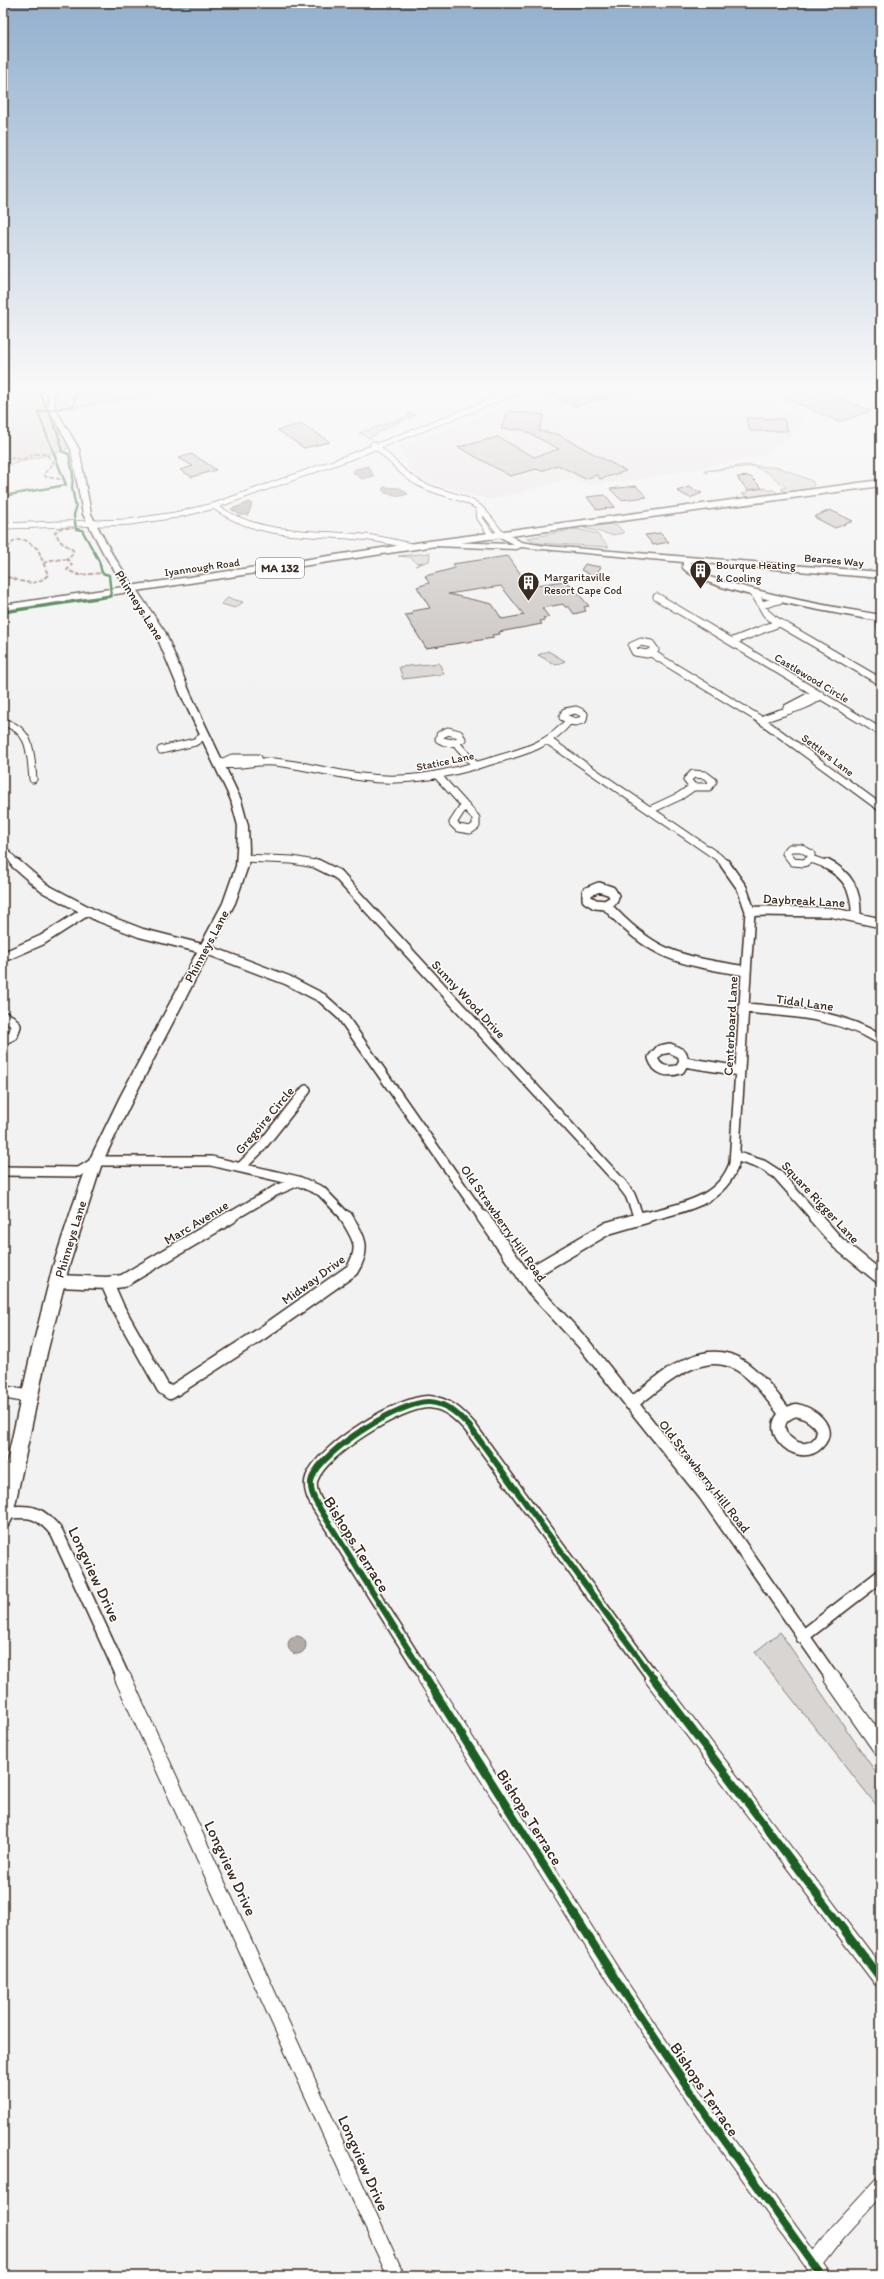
<svg xmlns="http://www.w3.org/2000/svg" width="884" height="2279" font-family="Itim,sans-serif">
<style>
.built{fill:#e6e3e2}
.green{fill:#d8d5d2;stroke:#8a8078}
.water{fill:#b2aba7;stroke:#827770}
.building{fill:#c6c0bd;stroke:#3b2a1e;fill-rule:evenodd}
.lines{fill:none;stroke-linecap:round;stroke-linejoin:round}
.minor-far4-casing{stroke:#3b2a1e;stroke-width:7}
.minor-far3-casing{stroke:#3b2a1e;stroke-width:9}
.minor-far2-casing{stroke:#3b2a1e;stroke-width:12}
.minor-far1-casing{stroke:#3b2a1e;stroke-width:15}
.minor-casing{stroke:#3b2a1e;stroke-width:18}
.secondary-casing{stroke:#3b2a1e;stroke-width:3}
.primary-casing{stroke:#3b2a1e;stroke-width:3}
.minor-far4{stroke:#fff;stroke-width:5.5}
.minor-far3{stroke:#fff;stroke-width:7}
.minor-far2{stroke:#fff;stroke-width:9}
.minor-far1{stroke:#fff;stroke-width:12}
.minor{stroke:#fff;stroke-width:16}
.secondary{fill:#fff;fill-rule:evenodd}
.primary{fill:#fff;fill-rule:evenodd}
.quiet{stroke:#8d6e63;stroke-width:2;stroke-dasharray:4.5 2;stroke-linecap:butt}
.cycleway-far3-casing{stroke:#fff;stroke-width:4}
.cycleway-far2-casing{stroke:#fff;stroke-width:5.5}
.cycleway-far1-casing{stroke:#fff;stroke-width:8}
.cycleway-casing{stroke:#fff;stroke-width:10}
.cycleway-far3{stroke:#1b5e20;stroke-width:2.5}
.cycleway-far2{stroke:#1b5e20;stroke-width:3.5}
.cycleway-far1{stroke:#1b5e20;stroke-width:6}
.cycleway{stroke:#1b5e20;stroke-width:8}
.labels{text-anchor:middle;stroke-width:3;stroke-linejoin:round;paint-order:stroke}
.far-street-label{font-size:11px;fill:#3b2a1e;stroke:#fff}
.far-poi-label{font-size:11px;fill:#3b2a1e;stroke:#fff;text-anchor:start}
.shield{fill:#fff;stroke:#766a62;stroke-width:1}
.shield-label{font-size:12px;font-weight:bold;fill:#3b2a1e}
.street-label{font-size:13px;fill:#3b2a1e;stroke:#fff}
.near-street-label{font-size:16px;fill:#3b2a1e;stroke:#fff}
</style>
<rect width="100%" height="100%" fill="#f3f2f2"/>
<filter id="ink" filterUnits="userSpaceOnUse"><feTurbulence type="fractalNoise" baseFrequency=".025" numOctaves="2"/><feDisplacementMap in="SourceGraphic" scale="8" xChannelSelector="R" yChannelSelector="G"/><feConvolveMatrix kernelMatrix="1 2 1 2 8 2 1 2 1" color-interpolation-filters="sRGB"/></filter>
<g filter="url(#ink)">
<path class="built" d="M558,387h173l76,33 -13,13 -32,23 -115,22 -56,7 -23,-6 -78,21 -64,-19 -16,-11 -11,-24z"/>
<path class="green" d="M3,387h40c-4,21 15,45 25,62l-65,18z
M58,387h136l-126,22 -7,-2 -4,-14z
M408,413l8,2 -25,10 -21,13 -11,-5 52,-18z
M747,465l34,3 31,13 2,4 -6,5 -23,2 -4,-3 5,-2 -18,-14 -15,-7 -47,5 1,2 -3,-2z
M765,488l2,2h7l4,4 -28,4 -8,-4 6,-1 -2,-2z
M611,524l7,2 6,7 -12,2 -28,-7z
M577,529l20,5 12,13 -71,-4 -10,-5z
M430,553l-1,8 -14,5 8,-4 -6,1 -7,-6 -12,-1z
M228,598l15,4 -8,6 -14,-4z
M548,651l17,10 -9,4 -18,-10z
M439,663l5,11 -41,5 -4,-12z
M780,1632l101,148v31l-126,-159z"/>
<path class="water" d="M368,466l6,10 -12,3 -9,-6 2,-4z
M384,487l16,1 8,6 -7,2 -16,-3 -3,-4z
M250,502l2,2 -4,11h-8l-9,-6z
M288 1645a9 9 0 1 1 18 0a9 9 0 1 1-18 0Z"/>
<path class="building" d="M576,387h55l1,3 -57,16 -24,-12z
M815,388l18,7 38,16 -32,11 -55,-25z
M508,411l36,4 -5,16 18,3 69,37 -26,8 -3,-4 -12,4 -27,-14 -17,6 -4,-2 -27,7 -52,-29 40,-10 36,20 25,-8 -36,-19 -22,-1z
M746,418l38,1 4,12h-38z
M300,424l12,6 18,12 -26,6 -27,-18z
M191,454l14,8 11,8 -24,7 -12,-7 13,-4 -14,-8z
M748,476l4,2 10,10 -14,2 -10,-10h2l-3,-3z
M636,486l11,11 -26,3 -11,-11z
M689,487l2,1 11,5 -12,5 -13,-7z
M605,495l10,12 -18,3 -10,-13z
M830,510l23,11 -18,7 -21,-11z
M660,533l9,9 -16,3 -8,-10z
M508,556l21,30 36,-5 3,3h2l19,22 -5,1 2,4 -12,3 -5,-7h-4l-2,-3 -21,4 7,9 -6,1 2,2 -5,1 2,3 -43,8 1,2 -8,1 2,3 -68,10 -21,-33 8,-1 -1,-3 18,-3 -13,-21 12,-4 -4,-7 30,-8 -3,-4zM501,586l23,29 -22,4 -10,-15 -44,-10z
M585,564l4,1 12,2 -7,10 -13,-7z"/>
<g class="lines">
<defs>
<path id="minor-far4" d="M38,387l12,4
M373,444c16,12 26,28 44,38 16,10 37,12 55,21 12,6 21,21 29,31
M214,506c44,32 96,26 148,31 16,1 32,5 48,9
M479,509l1,9 12,18
M3,526l126,-4 47,-7 38,-9 125,-45 190,-74
M754,593l1,2"/>
<path id="minor-far3" d="M755,594l11,19 7,6 108,63
M657,597l224,135
M762,605l17,-5
M880,618l1,8
M733,641l46,-18
M641,642l10,2 4,6 -8,4 -12,-2 -3,-6z
M651,653l110,67 120,88
M787,708l21,-11 12,-2
M576,710l8,4 -1,6 -8,2 -12,-5 2,-5z
M761,720c19,-9 44,-11 60,-25
M3,722c30,9 27,31 30,57
M448,731l11,3 3,5c-8,5 -15,5 -23,0l1,-4z
M550,742l168,115 8,8
M456,743l20,23
M161,750l34,-8 10,-7
M219,764c18,3 36,-4 55,-2 29,3 57,11 87,15 47,7 92,-4 137,-18 28,-8 52,-15 71,-38
M219,764l13,-6h26
M693,774l12,1 8,6 -4,6h-16l-6,-7z
M438,776l38,42v8l-6,4 -12,-2 -5,-5 11,-17
M650,810l30,-14 13,-9
M790,848h11l10,6v5l-7,4 -11,-1 -7,-9z
M3,849l14,16
M243,858l49,2 28,5
M811,859l17,6"/>
<path id="minor-far2" d="M16,864l28,24 53,28 44,17 67,17 79,30 35,18 20,18 141,202
M317,864l20,10 284,309 9,12 9,23
M826,864c23,11 31,28 30,53
M599,887l12,4 3,5 -1,4 -7,5 -11,-1 -8,-5v-7z
M606,905c47,52 74,55 140,66
M750,911l80,1 51,11
M3,957l39,-17 45,-29
M744,1008c48,4 95,6 137,32
M3,1016l8,4 5,6 -3,9 -10,5
M670,1048l12,6 2,8 -4,7c-12,4 -23,2 -27,-11l7,-8z
M684,1062l56,9
M735,1156l28,9 14,9 39,44
M242,1166l18,-18 46,-58
M3,1171l76,1 18,-11h114l87,20 23,10 26,27
M229,1218l46,-27 23,-10
M643,1218c35,-10 77,-14 91,-54l16,-253 -8,-23 -17,-24"/>
<path id="minor-far1" d="M483,1217l50,72 50,54 122,152 128,184
M638,1217l1,2
M815,1217l23,26 43,35
M524,1277l84,-49 38,-11
M57,1281l50,2 11,25 45,80 7,5 91,-59 91,-64c14,-23 7,-32 -6,-53
M107,1283l16,-2 108,-64
M3,1392l27,5
M631,1404c30,-22 71,-64 110,-38 18,12 31,31 44,47
M796,1410c13,2 37,18 22,33 -21,22 -62,-21 -22,-33z
M4,1513c26,-3 36,-2 53,20l67,146
M802,1637l79,-61
M427,1679l-110,-175c-4,-7 -8,-18 -5,-26 10,-28 89,-77 117,-76 18,1 30,13 41,25l184,252"/>
<path id="minor" d="M123,1678l273,598
M426,1678l190,302 96,143 110,153
M653,1678l228,301
M832,1678l49,70
M813,2264l25,-32 43,-47"/>
<path id="secondary" d="M47,387h6l2,21 24,41 12,65 21,40 53,78 26,63 50,105 7,26 1,24 -1,16 -13,37 -101,194 -32,66 -33,103 -22,87 -35,166 -3,6 -6,3v-49l28,-126 22,-87 19,-58 16,-45 32,-66 103,-194 13,-37 1,-16 1,-24 -7,-26 -50,-105 -26,-63 -51,-78 -21,-40 -12,-65 -22,-41z
M498,532h6l17,10 25,4 335,26v6l-190,-16v5c12,9 28,13 43,17 48,14 97,23 147,31v6c-36,-6 -179,-30 -198,-53v-6l-162,-15 -4,2 -82,-3 -4,-2 4,-2 79,2 -16,-8z"/>
<path id="primary" d="M881,480v6l-452,61 -426,64v-6l426,-64z"/>
</defs>
<use href="#minor-far4" class="minor-far4-casing"/>
<use href="#minor-far3" class="minor-far3-casing"/>
<use href="#minor-far2" class="minor-far2-casing"/>
<use href="#minor-far1" class="minor-far1-casing"/>
<use href="#minor" class="minor-casing"/>
<use href="#secondary" class="secondary-casing"/>
<use href="#primary" class="primary-casing"/>
<use href="#minor-far4" class="minor-far4"/>
<use href="#minor-far3" class="minor-far3"/>
<use href="#minor-far2" class="minor-far2"/>
<use href="#minor-far1" class="minor-far1"/>
<use href="#minor" class="minor"/>
<use href="#secondary" class="secondary"/>
<use href="#primary" class="primary"/>
<path class="quiet" d="M3,458l20,1 13,-5h10l8,9 -10,11 2,3 20,3
M76,528h-15l-6,4 5,9 13,9 -1,5 -5,4 5,6 -5,5 12,5 23,-2
M3,553l12,-13h10l13,9 10,26c-16,15 -28,4 -45,1
M44,563l7,-3 16,-1"/>
<defs>
<path id="cycleway-far3" d="M35,387c7,9 29,54 26,64l8,3 4,21 -1,13 4,20 -2,7 2,14 6,1 17,31 3,12 7,2 2,20
M3,496l63,-11 -28,-73 36,-6 2,-19"/>
<path id="cycleway-far2" d="M3,612l108,-16v-2"/>
<path id="cycleway-far1" d="M427,1679l-110,-175c-4,-7 -8,-18 -5,-26 10,-28 89,-77 117,-76 18,1 30,13 41,25l184,252"/>
<path id="cycleway" d="M426,1678l190,302 96,143 110,153
M653,1678l228,301"/>
</defs>
<use href="#cycleway-far3" class="cycleway-far3-casing"/>
<use href="#cycleway-far2" class="cycleway-far2-casing"/>
<use href="#cycleway-far1" class="cycleway-far1-casing"/>
<use href="#cycleway" class="cycleway-casing"/>
<use href="#cycleway-far3" class="cycleway-far3"/>
<use href="#cycleway-far2" class="cycleway-far2"/>
<use href="#cycleway-far1" class="cycleway-far1"/>
<use href="#cycleway" class="cycleway"/>
</g>
</g>
<linearGradient id="sky" x2="0" y2="1"><stop stop-color="#92b0ce"/><stop offset="0.55" stop-color="#faf9f9"/><stop offset="1" stop-color="#faf9f9" stop-opacity="0"/></linearGradient>
<rect width="884" height="706" fill="url(#sky)"/>
<defs>
<symbol id="building-pin" viewBox="-11 -11 22 30"><path d="M0 17L-7.5 6A9.5 9.5 0 1 1 7.5 6Z" fill="#3b2a1e" stroke="#fff"/><path d="M-4-6H4V6H1V3H-1V6H-4ZM-2.5-4.3h1.7v1.8h-1.7ZM.8-4.3h1.7v1.8H.8ZM-2.5-1h1.7V.8h-1.7ZM.8-1h1.7V.8H.8Z" fill="#fff"/></symbol>
</defs>
<g fill-rule="evenodd">
<use href="#building-pin" x="688" y="558" width="25" height="34"/>
<use href="#building-pin" x="516" y="570" width="25" height="34"/>
</g>
<g class="labels">
<g class="far-street-label">
<text transform="translate(834 560) rotate(5)" y="4">Bearses Way</text>
<text transform="translate(202 567) rotate(-8)" y="4">Iyannough Road</text>
<text transform="translate(812 678) rotate(31)" y="4">Castlewood Circle</text>
<text transform="translate(828 755) rotate(37)" y="4">Settlers Lane</text>
<text transform="translate(445 761) rotate(-12)" y="4">Statice Lane</text>
</g>
<g class="far-poi-label">
<text x="716" y="569">Bourque Heating<tspan x="716" dy="13">&amp; Cooling</tspan></text>
<text x="544" y="581">Margaritaville<tspan x="544" dy="13">Resort Cape Cod</tspan></text>
</g>
<rect class="shield" x="256" y="558" width="48" height="20" rx="3"/>
<g class="shield-label">
<text x="280" y="572">MA 132</text>
</g>
<g class="street-label">
<text transform="translate(140 605) rotate(58)" y="5">Phinneys Lane</text>
<text transform="translate(804 900) rotate(3)" y="5">Daybreak Lane</text>
<text transform="translate(206 946) rotate(-62)" y="5">Phinneys Lane</text>
<text transform="translate(469 999) rotate(47)" y="5">Sunny Wood Drive</text>
<text transform="translate(805 1002) rotate(8)" y="5">Tidal Lane</text>
<text transform="translate(730 1026) rotate(-87)" y="5">Centerboard Lane</text>
<text transform="translate(264 1120) rotate(-50)" y="5">Gregoire Circle</text>
<text transform="translate(821 1202) rotate(47)" y="5">Square Rigger Lane</text>
<text transform="translate(196 1222) rotate(-31)" y="5">Marc Avenue</text>
<text transform="translate(504 1223) rotate(55)" y="5">Old Strawberry Hill Road</text>
<text transform="translate(70 1239) rotate(-73)" y="5">Phinneys Lane</text>
<text transform="translate(313 1279) rotate(-36)" y="5">Midway Drive</text>
<text transform="translate(705 1476) rotate(52)" y="5">Old Strawberry Hill Road</text>
</g>
<g class="near-street-label">
<text transform="translate(357 1544) rotate(58)" y="6">Bishops Terrace</text>
<text transform="translate(95 1574) rotate(65)" y="6">Longview Drive</text>
<text transform="translate(530 1817) rotate(58)" y="6">Bishops Terrace</text>
<text transform="translate(231 1868) rotate(65)" y="6">Longview Drive</text>
<text transform="translate(705 2089) rotate(56)" y="6">Bishops Terrace</text>
<text transform="translate(364 2163) rotate(66)" y="6">Longview Drive</text>
</g>
</g>
<rect width="884" height="2279" fill="none" stroke="#fff" stroke-width="16"/>
<rect x="8" y="8" width="868" height="2263" fill="none" stroke="#3b2a1e" stroke-width="1.5" filter="url(#ink)"/>
</svg>
